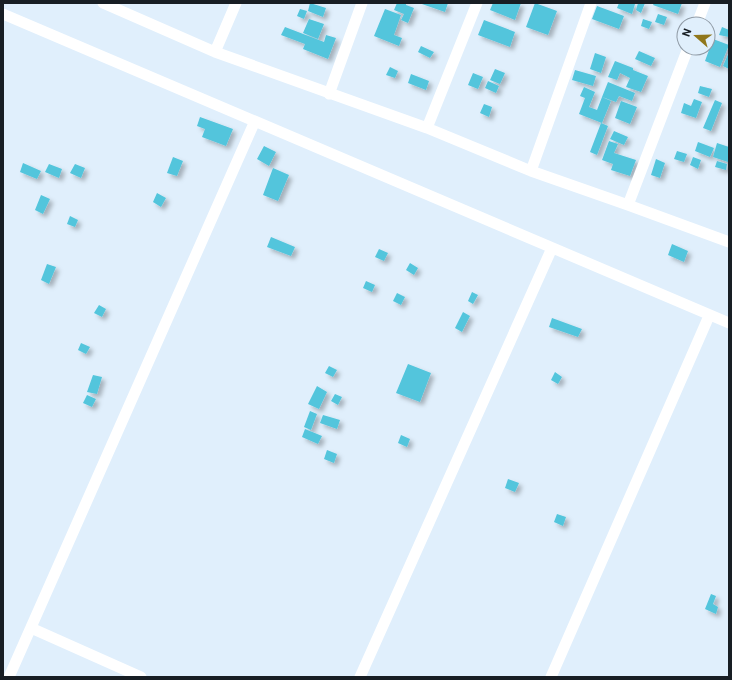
<svg xmlns="http://www.w3.org/2000/svg" width="732" height="680" font-family="Roboto,sans-serif">
<style>
.building{fill:#52c5dc;filter:url(#shadow)}
.lines{fill:none;stroke-linecap:round;stroke-linejoin:round}
.street{stroke:#fff;stroke-width:11}
</style>
<defs>
<filter id="shadow"><feDropShadow dx="3.5" dy="3.5" stdDeviation="2" flood-color="#0004"/></filter>
</defs>
<rect width="100%" height="100%" fill="#e0effc"/>
<path class="building" d="M310,3l16,5 -3,9 -15,-6z
M397,3h9v2l8,3 -6,15 -7,-3 3,-6 -10,-4z
M419,3h29l-3,9z
M493,3h28l-6,17 -25,-10z
M535,3l22,8 -9,24 -22,-8z
M619,3h13l3,1 -3,10 -15,-6z
M638,3h7l-4,10 -5,-3z
M654,3h28l-4,11 -25,-9z
M597,6l27,10 -5,13 -27,-10z
M300,9l7,2 -3,8 -7,-3z
M385,9l16,6 -7,20 8,3 -3,8 -25,-10z
M658,14l9,3 -3,8 -9,-3z
M309,19l15,5 -6,15 -15,-6z
M643,19l9,3 -3,7 -8,-3z
M484,20l31,12 -5,15 -32,-12z
M285,27l39,15 2,-7 10,3 -8,21 -25,-10 2,-5 -24,-9z
M722,27l7,3v7l-10,-2z
M713,39l16,6 -9,22 -15,-6z
M421,46l13,6 -4,6 -12,-6z
M639,51l16,7 -4,8 -16,-7z
M729,52v17l-6,-3z
M595,53l11,4 -5,16 -11,-4z
M615,61l18,7v2l15,6 -7,16 -15,-5 4,-9 -10,-5 -3,7 -9,-3z
M390,67l8,4 -3,7 -9,-3z
M495,69l10,4 -5,11 -10,-4z
M575,70l21,6 -3,10 -21,-6z
M473,73l10,4 -5,12 -10,-4z
M411,74l18,7 -3,9 -18,-7z
M488,81l11,5 -3,7 -11,-5z
M608,82l27,11 -3,8 -13,-5 -3,6 -14,-5z
M700,86l12,3 -3,8 -11,-4z
M584,87l11,5 -6,15 8,3 5,-13 9,4 -9,22 -23,-9 6,-16 -5,-2z
M694,99l8,3 -6,16 -15,-5 3,-10 7,3z
M715,100l7,3 -11,28 -8,-3z
M621,101l16,6 -7,17 -15,-6z
M484,104l8,3 -3,10 -9,-4z
M200,117l33,12 -7,17 -24,-9 3,-8 -8,-3z
M601,123l7,3 -11,29 -7,-3z
M614,131l14,6 -4,8 -14,-6z
M609,141l9,3 -4,9 22,7 -6,16 -19,-6 2,-6 -11,-4z
M698,142l16,6 -4,9 -15,-6z
M717,143l12,4 -1,15 -15,-5z
M264,146l12,6 -7,14 -12,-7z
M677,151l10,3 -3,8 -10,-3z
M173,157l10,4 -6,15 -10,-3z
M693,157l8,3 -3,9 -8,-4z
M656,159l9,4 -5,15 -9,-3z
M717,161l10,3 -1,6 -11,-3z
M23,163l18,8 -4,8 -17,-7z
M49,164l13,5 -3,9 -14,-6z
M75,164l10,4 -4,10 -11,-5z
M273,168l16,7 -11,26 -15,-6z
M157,193l9,5 -5,9 -8,-5z
M41,195l9,4 -7,15 -8,-4z
M70,216l8,4 -3,7 -8,-3z
M271,237l24,10 -4,9 -24,-9z
M672,244l16,7 -4,11 -16,-7z
M379,249l9,4 -4,8 -9,-4z
M410,263l8,5 -4,7 -8,-5z
M47,264l9,3 -7,17 -8,-4z
M366,281l9,4 -3,7 -9,-4z
M472,292l6,3 -5,9 -5,-3z
M397,293l8,4 -4,8 -8,-4z
M99,305l7,4 -4,8 -8,-4z
M463,312l7,4 -8,16 -7,-4z
M552,318l30,11 -4,8 -29,-10z
M81,343l9,4 -4,7 -8,-4z
M408,364l23,9 -11,29 -24,-9z
M329,366l8,4 -4,7 -8,-4z
M555,372l7,5 -4,7 -7,-4z
M93,375l9,2 -5,17 -10,-2z
M317,386l10,6 -8,17 -11,-5z
M335,394l7,3 -4,8 -7,-4z
M87,395l9,4 -4,8 -9,-4z
M310,411l7,3 -6,16 -7,-3z
M323,415l17,5 -3,9 -17,-6z
M305,429l17,7 -4,8 -16,-7z
M401,435l9,4 -3,8 -9,-4z
M327,450l10,4 -3,9 -10,-4z
M508,479l11,4 -4,9 -10,-4z
M557,514l9,3 -3,9 -9,-4z
M711,594l5,2 -3,8 5,3 -2,7 -11,-5z"/>
<g class="lines">
<path class="street" d="M103,3l112,49 212,76 104,43 97,34 101,37
M3,14l726,309
M697,24l8,-21
M215,52l21,-49
M329,94l33,-91
M427,128l50,-125
M531,171l60,-168
M628,205l60,-157
M31,628l110,49
M9,677l246,-556
M360,677l192,-429
M551,677l158,-361"/>
</g>
<rect width="732" height="680" fill="none" stroke="#181e24" stroke-width="8"/>
<g transform="translate(696 36) rotate(290)"><circle r="19" fill="#e0effc" stroke="#909ba6"/>
<path d="M0-3L7 15L0 10L-7 15Z" fill="#90771c"/>
<text y="-6" font-size="11" font-weight="bold" text-anchor="middle" fill="#181e24">N</text>
</g>
</svg>
